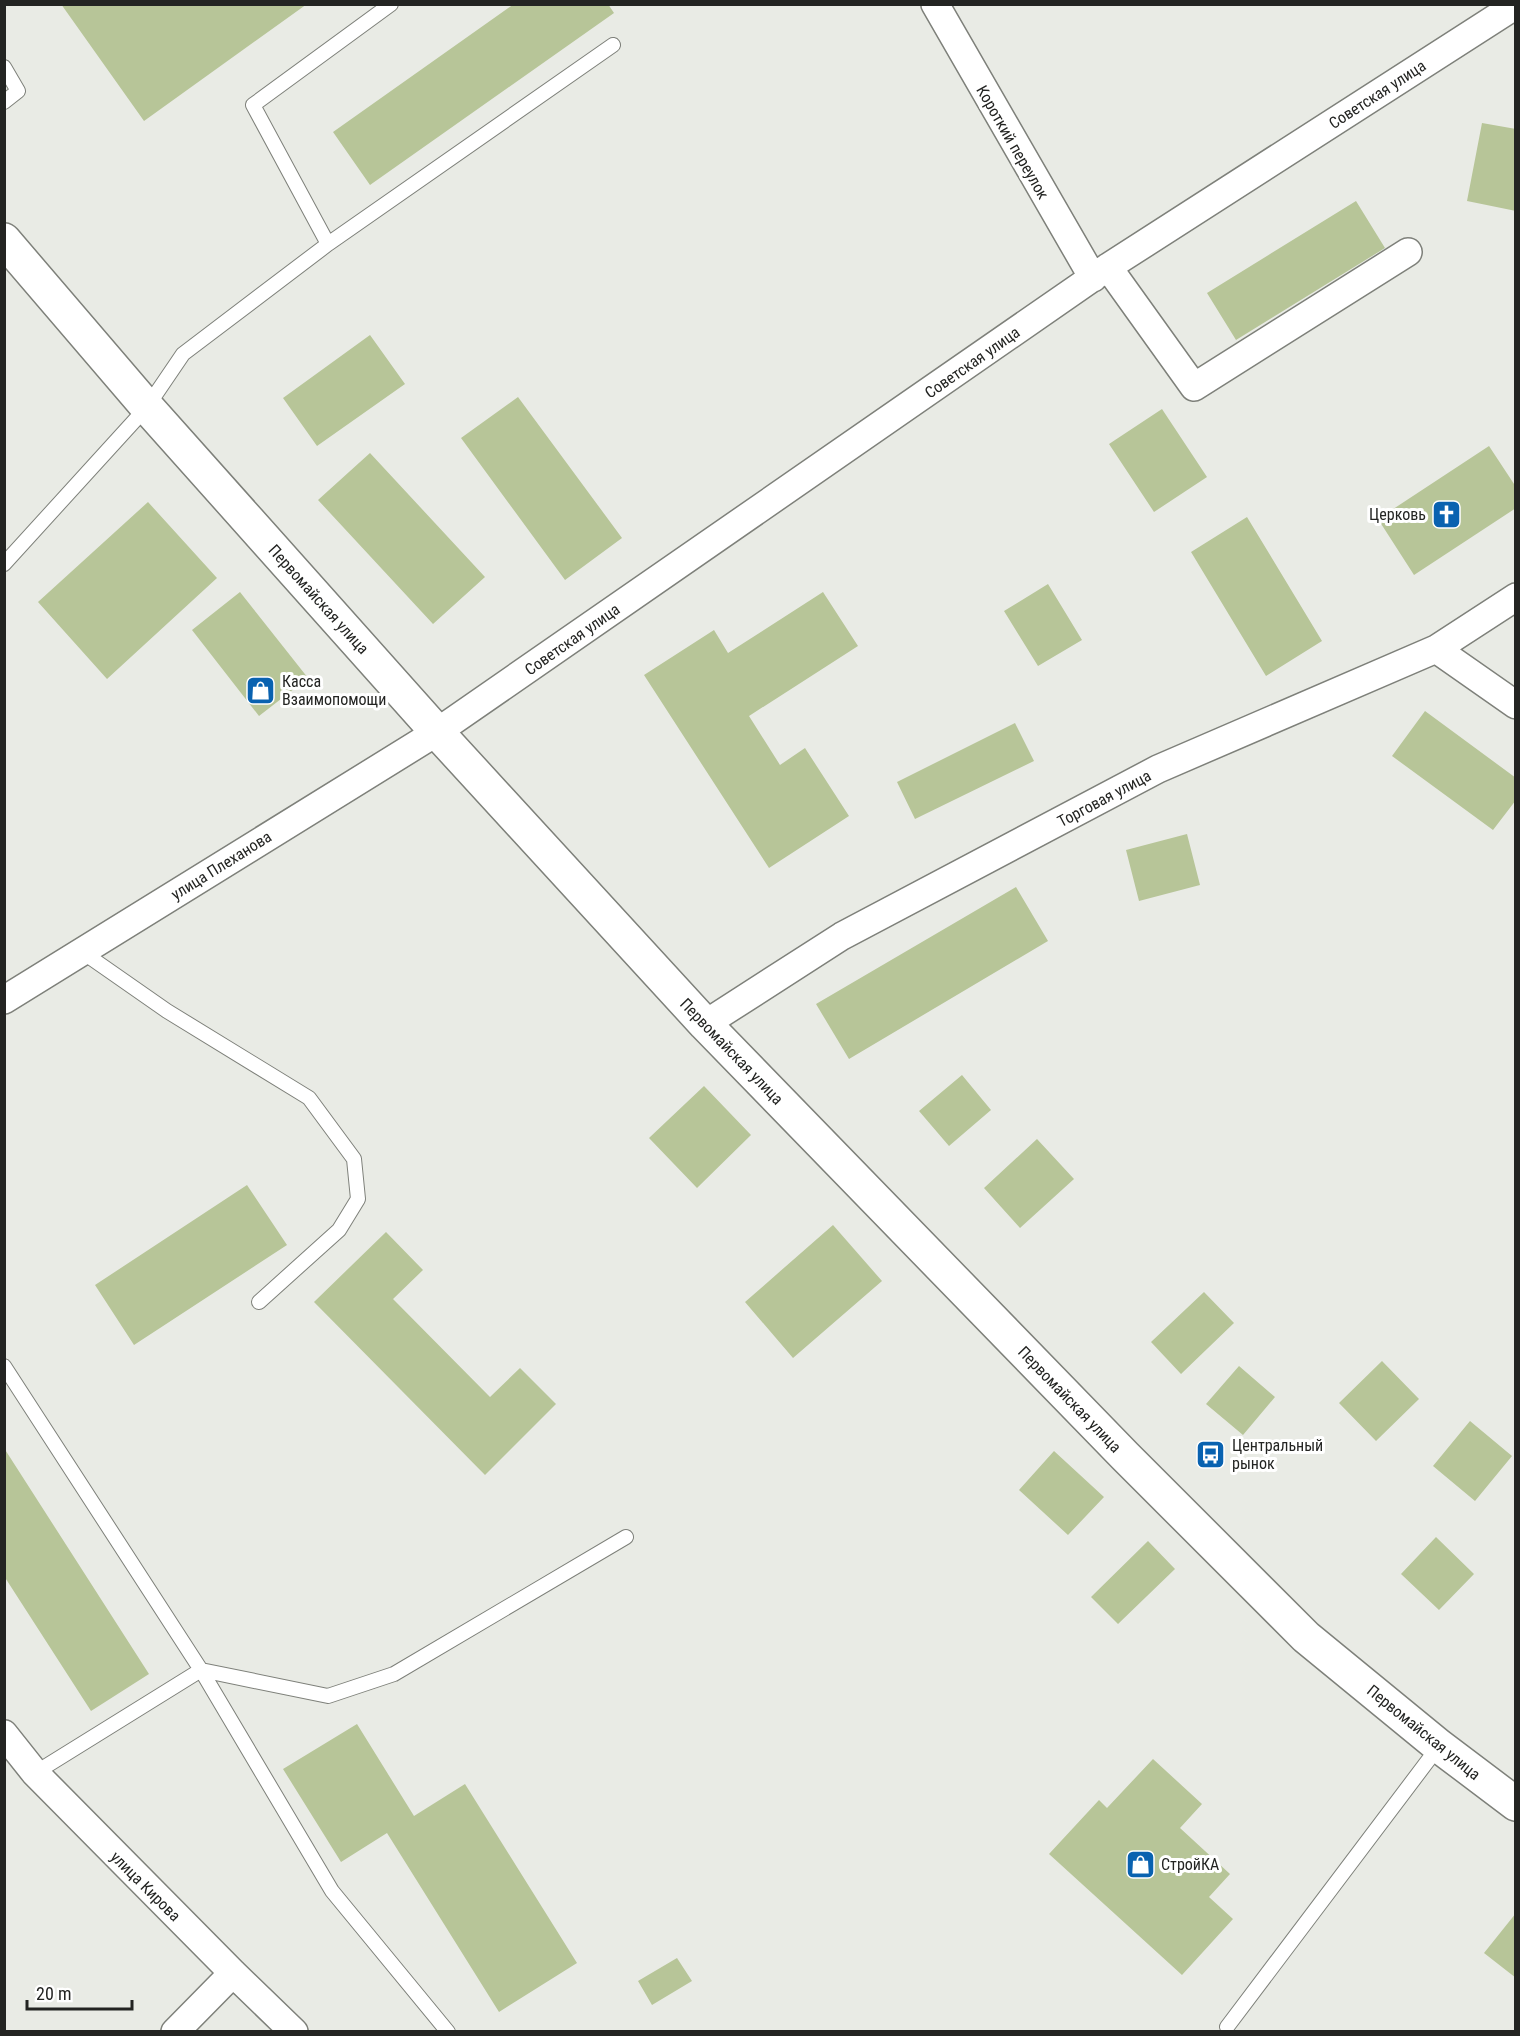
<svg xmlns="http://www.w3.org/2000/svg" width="1520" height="2036" font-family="'Roboto Condensed',sans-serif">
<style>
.building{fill:#b7c598}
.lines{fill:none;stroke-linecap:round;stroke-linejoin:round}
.lane-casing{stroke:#7e807a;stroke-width:16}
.street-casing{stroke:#7e807a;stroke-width:30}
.secondary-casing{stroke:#7e807a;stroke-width:36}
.lane{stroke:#fff;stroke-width:14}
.street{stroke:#fff;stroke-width:27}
.secondary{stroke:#fff;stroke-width:33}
.labels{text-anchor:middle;stroke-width:6;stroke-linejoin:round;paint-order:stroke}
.street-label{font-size:16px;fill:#232422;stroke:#fff}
.poi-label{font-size:16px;fill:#232422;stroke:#fff;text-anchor:start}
</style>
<rect width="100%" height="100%" fill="#e9ebe5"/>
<path class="building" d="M61,4h246l-163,117z
M514,4h94l6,9 -244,172 -37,-53z
M1482,123l34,6v82l-49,-10z
M1356,201l29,47 -149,92 -29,-47z
M370,335l35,49 -88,62 -34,-48z
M518,397l104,141 -57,42 -104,-142z
M1162,409l45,68 -53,35 -45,-68z
M1489,446l27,41v21l-102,67 -36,-56z
M370,453l115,124 -52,47 -115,-124z
M148,502l69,76 -110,101 -69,-77z
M1247,517l75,124 -56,35 -75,-124z
M1048,584l34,56 -44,26 -34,-55z
M240,592l68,86 -49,38 -67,-86z
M823,592l35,54 -109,70 31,49 25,-17 44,68 -80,52 -125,-193 70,-45 14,23z
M1425,711l91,67v22l-23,30 -101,-74z
M1015,723l19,38 -119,58 -18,-37z
M1187,834l13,51 -61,16 -13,-51z
M1016,887l32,54 -199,118 -33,-55z
M962,1075l29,35 -42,36 -30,-35z
M704,1086l47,49 -54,53 -48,-50z
M1037,1139l37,40 -54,49 -36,-40z
M247,1185l40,60 -153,100 -39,-60z
M833,1225l49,56 -89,77 -48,-56z
M386,1232l37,38 -30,29 97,98 30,-29 36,36 -71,71 -171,-173z
M1204,1292l30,31 -53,51 -30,-32z
M1382,1361l37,38 -43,42 -37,-38z
M1239,1366l36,31 -32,38 -37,-31z
M1470,1421l42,35 -37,45 -42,-35z
M4,1448l145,226 -58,37 -87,-135z
M1054,1451l50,46 -36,38 -49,-45z
M1436,1537l38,37 -35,36 -38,-36z
M1148,1541l27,28 -57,55 -27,-27z
M357,1724l57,92 51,-32 112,179 -78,49 -112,-179 -46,29 -58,-93z
M1153,1759l49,45 -22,24 50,46 -21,23 24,22 -51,56 -133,-121 50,-54 8,8z
M1516,1913v65l-32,-25z
M677,1958l15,23 -40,24 -14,-24z"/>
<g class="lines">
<defs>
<path id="lane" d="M4,67l14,24 -14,11
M328,244l-75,-139 138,-101
M4,564l143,-157 36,-53 145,-110 285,-199
M81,951l86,60 142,87 45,61 4,40 -19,31 -80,72
M4,1366l197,304 131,221 116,141
M35,1773l166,-103 127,26 66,-22 232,-137
M1227,2027l212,-281"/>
<path id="street" d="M935,4l158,274
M1108,267l86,120 214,-135
M1436,649l80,56
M4,1000l433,-268 671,-465 408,-262
M705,1024l137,-88 316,-167 278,-120 80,-52
M4,1734l31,39 198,200 61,59
M175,2032l58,-59"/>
<path id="secondary" d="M4,240l143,167 290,325 268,292 420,432 181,181 133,109 77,58"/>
</defs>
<use href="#lane" class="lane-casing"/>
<use href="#street" class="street-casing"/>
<use href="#secondary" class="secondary-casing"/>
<use href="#lane" class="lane"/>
<use href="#street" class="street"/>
<use href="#secondary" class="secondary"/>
</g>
<defs>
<symbol id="church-square" viewBox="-11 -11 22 22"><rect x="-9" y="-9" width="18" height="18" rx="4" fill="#0962b0" stroke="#fff"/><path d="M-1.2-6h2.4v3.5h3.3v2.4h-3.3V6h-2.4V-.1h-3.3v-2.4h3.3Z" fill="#fff"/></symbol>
<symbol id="shop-square" viewBox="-11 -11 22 22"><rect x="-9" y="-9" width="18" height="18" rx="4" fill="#0962b0" stroke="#fff"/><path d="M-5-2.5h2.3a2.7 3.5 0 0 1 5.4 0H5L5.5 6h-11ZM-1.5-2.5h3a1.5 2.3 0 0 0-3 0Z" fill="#fff"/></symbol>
<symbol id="bus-square" viewBox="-11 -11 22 22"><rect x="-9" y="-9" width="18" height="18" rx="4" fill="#0962b0" stroke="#fff"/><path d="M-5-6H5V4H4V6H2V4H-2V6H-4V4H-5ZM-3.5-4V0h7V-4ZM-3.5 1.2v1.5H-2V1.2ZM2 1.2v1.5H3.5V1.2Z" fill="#fff"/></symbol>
</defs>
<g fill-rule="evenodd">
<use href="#church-square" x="1430" y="498" width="33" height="33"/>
<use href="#shop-square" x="244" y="674" width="33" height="33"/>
<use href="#bus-square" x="1194" y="1438" width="33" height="33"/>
<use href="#shop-square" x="1124" y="1848" width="33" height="33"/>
</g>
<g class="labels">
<g class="street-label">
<text transform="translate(1377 94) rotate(-33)" y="6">Советская улица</text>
<text transform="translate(1013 142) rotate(60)" y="6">Короткий переулок</text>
<text transform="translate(972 362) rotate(-35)" y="6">Советская улица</text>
<text transform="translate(319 599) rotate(48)" y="6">Первомайская улица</text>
<text transform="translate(572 639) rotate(-35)" y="6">Советская улица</text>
<text transform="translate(1104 798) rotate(-28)" y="6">Торговая улица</text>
<text transform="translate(221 865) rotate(-32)" y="6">улица Плеханова</text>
<text transform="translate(732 1051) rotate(46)" y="6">Первомайская улица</text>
<text transform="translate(1070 1399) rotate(46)" y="6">Первомайская улица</text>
<text transform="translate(1424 1732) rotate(39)" y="6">Первомайская улица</text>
<text transform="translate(146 1886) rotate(45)" y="6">улица Кирова</text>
</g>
<g class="poi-label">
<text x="1426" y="520" text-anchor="end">Церковь</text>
<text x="282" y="687">Касса<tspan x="282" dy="18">Взаимопомощи</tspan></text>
<text x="1232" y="1451">Центральный<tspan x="1232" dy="18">рынок</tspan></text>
<text x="1161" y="1870">СтройКА</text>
</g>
</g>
<rect width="1520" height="2036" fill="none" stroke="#232422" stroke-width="12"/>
<path d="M27 2000v9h105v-9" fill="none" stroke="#232422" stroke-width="3"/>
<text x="36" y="2000" font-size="18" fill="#232422" stroke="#ffffff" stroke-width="4.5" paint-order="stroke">20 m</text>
</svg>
